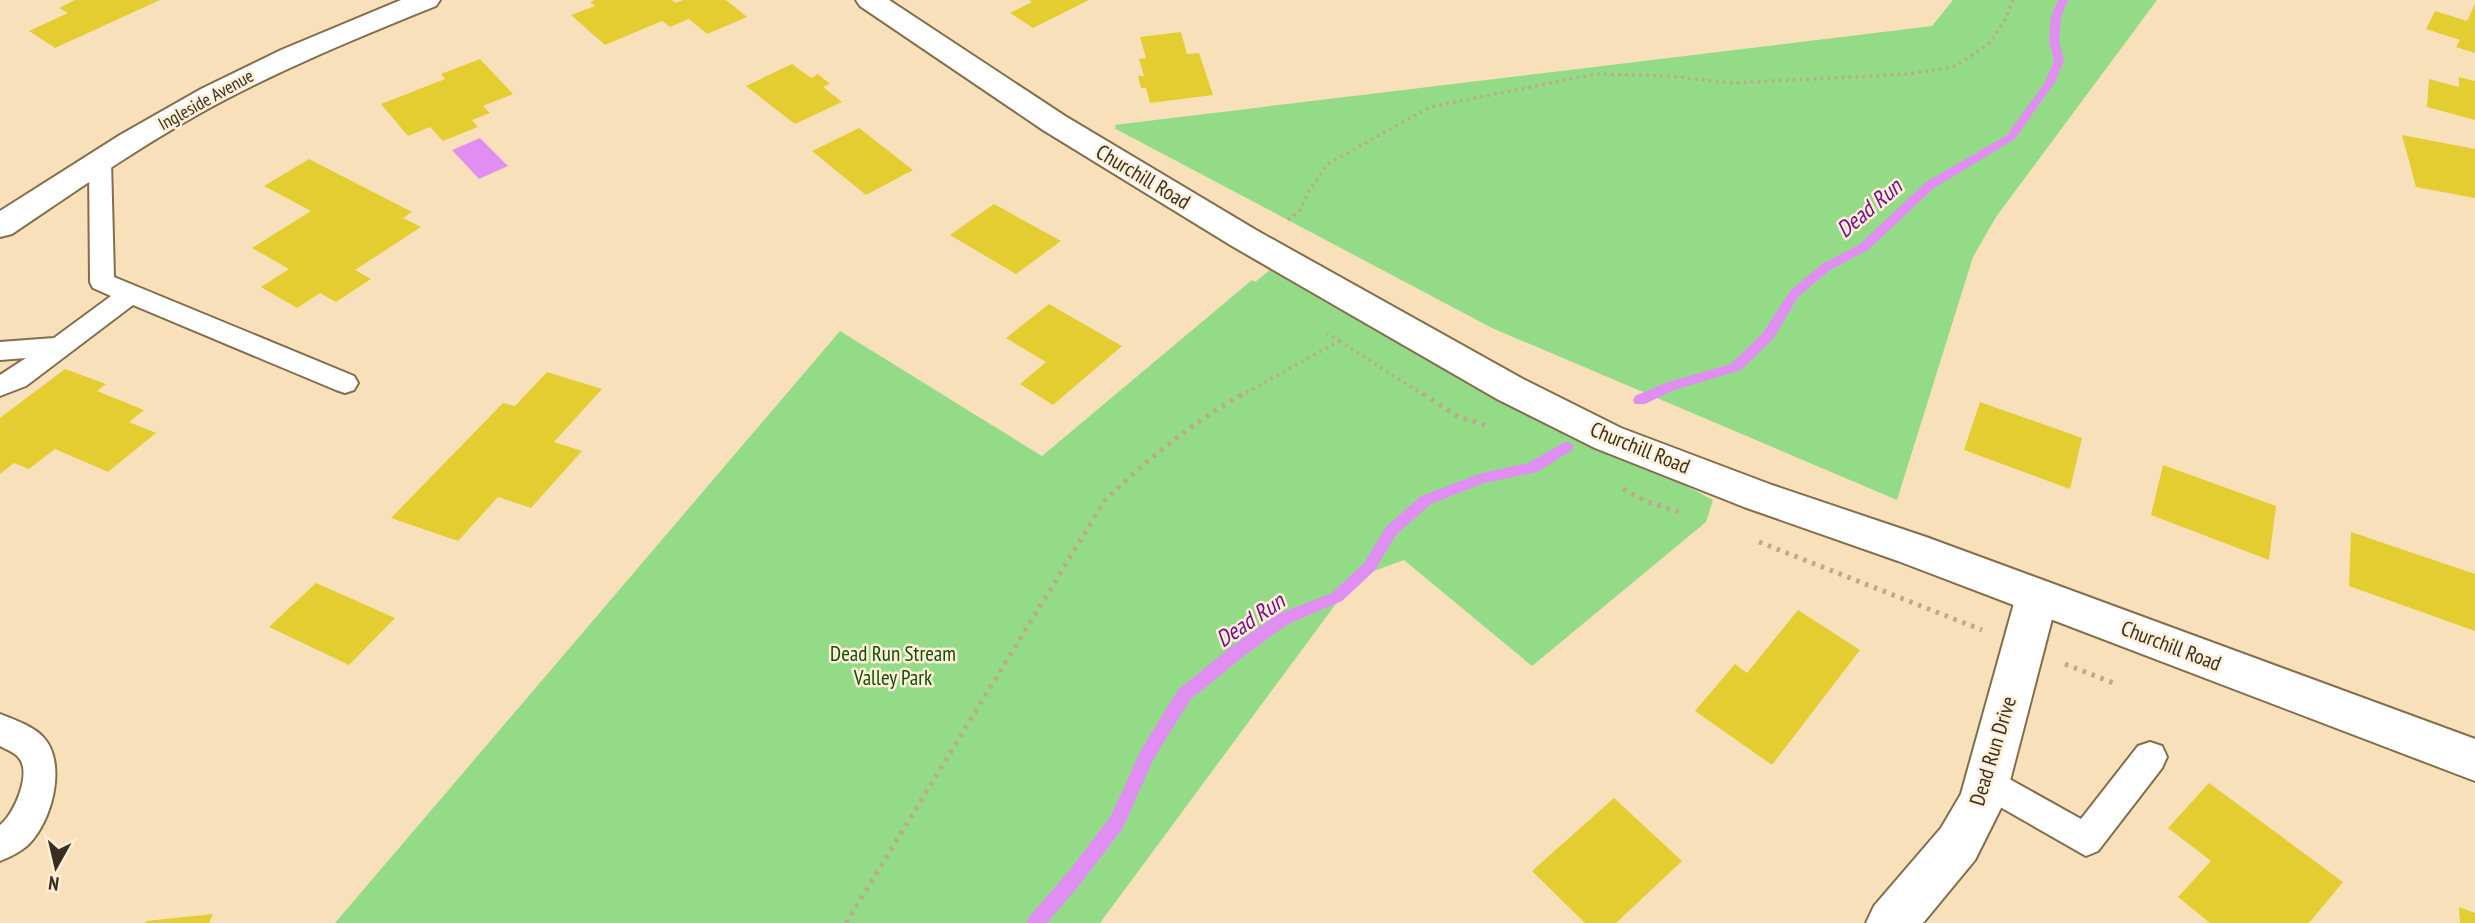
<svg xmlns="http://www.w3.org/2000/svg" width="2475" height="923" font-family="'PT Sans Narrow',sans-serif">
<style>
.green{fill:#94db87}
.water{fill:#e18ef2}
.lines{fill:none;stroke-linecap:round;stroke-linejoin:round}
.stream{fill:#e18ef2;fill-rule:evenodd}
.building{fill:#e4cd31}
.lane-casing{stroke:#826e4b;stroke-width:4}
.street-casing{stroke:#826e4b;stroke-width:4}
.secondary-casing{stroke:#826e4b;stroke-width:4}
.path-far1{stroke:#bcaa8a;stroke-width:3.5;stroke-dasharray:2.5 4.5;stroke-linecap:butt}
.path{stroke:#bcaa8a;stroke-width:5;stroke-dasharray:3.5 6;stroke-linecap:butt}
.lane{fill:#fff;fill-rule:evenodd}
.street{fill:#fff;fill-rule:evenodd}
.secondary{fill:#fff;fill-rule:evenodd}
.labels{text-anchor:middle;stroke-width:5;stroke-linejoin:round;paint-order:stroke}
.far-street-label{font-size:18px;fill:#382f20;stroke:#fdefd8}
.street-label{font-size:21px;fill:#382f20;stroke:#fdefd8}
.park-label{font-size:21px;fill:#144e06;stroke:#fdefd8}
.water-label{font-size:23px;font-style:italic;fill:#790c8c;stroke:#fdefd8}
</style>
<rect width="100%" height="100%" fill="#f8e1ba"/>
<path class="green" d="M1953,0h204l-161,217 -23,40 -76,243 -405,-172 -378,-200 3,-1 -3,-2 818,-99z
M1274,267l439,233 -7,22 -174,144 -128,-106 -49,18 -255,345h-765l505,-592 202,125 210,-176 3,2z"/>
<path class="water" d="M480,138l28,28 -29,13 -27,-29z"/>
<g class="lines">
<path class="stream" d="M2058,0h10l-7,17 -2,23 5,21 -9,21 -40,57 -81,49 -66,62 -38,20 -32,27 -25,42 -32,31 -67,20 -29,14h-10l-2,-4 2,-4 30,-13 66,-19 32,-31 27,-42 32,-27 38,-20 66,-62 81,-47 38,-53 9,-21 -5,-21 2,-23z
M1567,441l7,5 -2,4 -35,22 -53,11 -53,21 -35,31 -22,36 -32,30 -54,23 -44,32 -54,44 -37,60 -30,68 -42,55 -34,40h-21l3,-6 40,-46 42,-55 30,-66 37,-60 54,-44 46,-32 54,-21 32,-30 22,-36 35,-31 61,-23 46,-10z"/>
</g>
<path class="building" d="M75,0h85l-105,48 -26,-17 39,-18 -9,-5z
M595,0h77l4,3 7,-3h43l21,17 -40,17 -18,-15 -19,8 -8,-6 -57,24 -34,-30 24,-9 -5,-4z
M1029,0h60l-56,28 -23,-15 22,-11z
M2475,4v49l-19,-6 4,-7 -34,-11 9,-18 32,10z
M1181,32l6,22 12,-1 14,42 -63,8 -4,-15h-5l-3,-12h6l-5,-17 7,-1 -6,-21z
M480,59l33,35 -30,12 7,7 -18,7 6,7 -35,14 -13,-14 -22,9 -27,-32 64,-25 -4,-5z
M792,64l19,14 7,-4 12,10 -7,3 19,15 -47,22 -49,-38z
M2459,77l16,4v39l-48,-13 2,-28 30,8z
M859,128l54,42 -47,25 -54,-44z
M2402,135l73,14v49l-59,-11z
M309,159l103,53 -9,6 18,9 -66,43 16,9 -35,23 -16,-9 -23,15 -36,-21 28,-18 -37,-21 59,-37 -47,-25z
M994,204l67,37 -45,33 -66,-39z
M1049,304l73,42 -69,59 -33,-21 26,-22 -40,-24z
M65,369l41,15 -9,7 47,19 -15,12 27,11 -48,39 -53,-23 -26,20 -15,-6 -14,11v-56z
M547,372l55,17 -48,53 28,9 -51,57 -33,-11 -40,44 -67,-23 112,-115 12,3z
M1980,402l102,36 -12,51 -106,-39z
M2163,465l113,41 -7,54 -118,-45z
M2351,532l124,42v57l-126,-45z
M316,583l79,35 -46,47 -80,-38z
M1798,610l62,40 -88,115 -77,-54 40,-47 12,9z
M2209,783l134,99 -34,41h-99l-32,-26 33,-36 -43,-33z
M1614,798l68,63 -66,62h-31l-53,-52z
M2459,907l16,6v10h-15z
M213,914l-4,9h-63v-2z"/>
<g class="lines">
<defs>
<path id="lane" d="M100,154l8,2 3,5 3,116 240,99 4,7 -4,7 -9,3 -9,-3 -203,-85 -107,81 -26,10v-21l26,-17 -26,2v-18l54,-4 57,-42 -18,-8 -3,-6 -1,-121 3,-5z
M0,714c13,5 35,13 44,24 23,26 8,84 -16,107 -8,7 -18,12 -28,16v-36c14,-10 32,-52 19,-67 -3,-5 -14,-9 -19,-12z
M2150,742l12,4 5,11 -5,11 -64,83 -12,5 -112,-64 -5,-11 5,-11 12,-4 95,53 57,-73z"/>
<path id="street" d="M401,0h39l-4,6c-82,33 -162,66 -239,109 -64,36 -124,78 -185,119l-12,3v-26l120,-76 81,-46 80,-39z
M2037,579l15,5 6,12 -53,204 -30,60 -52,63h-57l8,-17 67,-78 20,-34 55,-198 6,-12z"/>
<path id="secondary" d="M856,0h33l176,116 191,114 267,149 98,49 151,57 154,52 549,202v42l-577,-220 -154,-54 -149,-59 -98,-49 -265,-153 -189,-116 -183,-124z"/>
</defs>
<use href="#lane" class="lane-casing"/>
<use href="#street" class="street-casing"/>
<use href="#secondary" class="secondary-casing"/>
<path class="path-far1" d="M1288,220l12,-10 9,-19 19,-27 102,-57 166,-33 73,2 63,7 178,-9 46,-8 34,-23 14,-21 9,-22
M1339,341l87,55
M1240,396l99,-55 -12,-8"/>
<path class="path" d="M1423,394l36,23 29,9
M1623,489l25,13 35,11
M1759,542l223,88
M2065,664l51,20
M846,923l259,-423c43,-41 86,-77 138,-106"/>
<use href="#lane" class="lane"/>
<use href="#street" class="street"/>
<use href="#secondary" class="secondary"/>
</g>
<g class="labels">
<g class="far-street-label">
<text transform="translate(206 100) rotate(-29)" y="6">Ingleside Avenue</text>
</g>
<g class="street-label">
<text transform="translate(1143 177) rotate(31)" y="7">Churchill Road</text>
<text transform="translate(1640 448) rotate(22)" y="7">Churchill Road</text>
<text transform="translate(2171 646) rotate(21)" y="7">Churchill Road</text>
<text transform="translate(1993 751) rotate(-73)" y="7">Dead Run Drive</text>
</g>
<g class="park-label">
<text x="893" y="661">Dead Run Stream<tspan x="893" dy="24">Valley Park</tspan></text>
</g>
<g class="water-label">
<text transform="translate(1869 208) rotate(-40)" y="8">Dead Run</text>
<text transform="translate(1250 620) rotate(-34)" y="8">Dead Run</text>
</g>
</g>
<g transform="translate(56 867) rotate(188)" stroke="#fdefd8" stroke-width="5" paint-order="stroke">
<path d="M0-5L12 26L0 18L-12 26Z" fill="#382f20"/>
<text y="-10" font-size="19" font-weight="bold" text-anchor="middle" fill="#382f20">N</text>
</g>
</svg>
